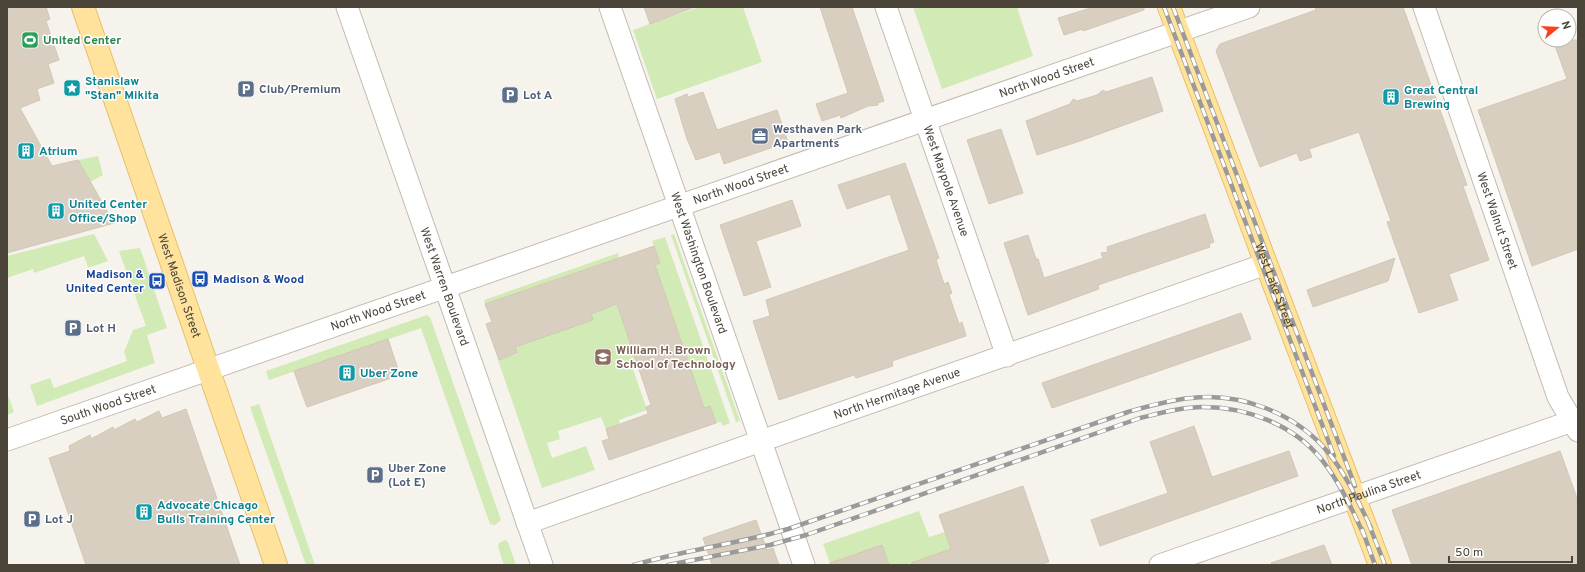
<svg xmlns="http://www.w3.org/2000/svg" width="1585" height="572" font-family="Overpass,sans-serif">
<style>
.green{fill:#d2eab5}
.building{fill:#d8cfc1;stroke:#d3c7b4}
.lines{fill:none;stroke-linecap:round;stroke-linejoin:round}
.minor-casing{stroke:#c2bbae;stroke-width:23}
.major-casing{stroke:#e6c16a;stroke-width:24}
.minor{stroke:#fff;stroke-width:21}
.major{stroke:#ffe39c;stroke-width:22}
.rail-casing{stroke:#9a9a9a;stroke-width:4.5}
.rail{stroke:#fff;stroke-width:3;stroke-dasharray:9;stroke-linecap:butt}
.labels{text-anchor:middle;stroke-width:3;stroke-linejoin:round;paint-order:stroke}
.leisure-label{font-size:12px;font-weight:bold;fill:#27864d;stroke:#fff;text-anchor:start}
.street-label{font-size:12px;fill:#4b4439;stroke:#fff}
.culture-label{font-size:12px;font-weight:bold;fill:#0d838f;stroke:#fff;text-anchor:start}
.service-label{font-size:12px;font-weight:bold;fill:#4e5e75;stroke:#fff;text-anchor:start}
.transit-label{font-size:12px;font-weight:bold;fill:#164399;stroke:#fff;text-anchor:end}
.education-label{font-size:12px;font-weight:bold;fill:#785e54;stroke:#fff;text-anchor:start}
</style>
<rect width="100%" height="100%" fill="#f6f3ec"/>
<path class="green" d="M699,7h44l19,55 -105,37 -24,-69z
M913,7h104l16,49 -91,33z
M98,156l5,19 -13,7 -12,-22z
M94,234l14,27 -17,6h-3l-4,-11 -50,17 -1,-4 -26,9v-22z
M674,234l66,187 -4,1 -65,-187z
M665,237l65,186 -7,3 -2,-4 -5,1 -6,-17 -6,2 -49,-143 5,-2 -8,-22z
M140,248l27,80 -20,7 8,28 -118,43 -7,-21 20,-7 4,10 73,-27 -3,-9 9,-22 13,-4 -27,-75z
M618,253l1,5 -134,46 -1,-4z
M617,305l19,56 -5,2 16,47 -28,10 1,4 -14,5 -5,-12 -43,14 2,8 -13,4 5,15 34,-12 9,24 -53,18 -44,-128 19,-6 -2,-7 75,-34z
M427,315l3,2 71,203 -6,5 -5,-1 -69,-196 -152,52 -3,-9z
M7,393l7,19 -7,3z
M259,404l56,161h-9l-56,-158z
M919,511l10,26 16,-5 6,17 -46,16h-16l-7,-20 -52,18 -7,-19z
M505,540l3,2 8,23h-12l-6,-18 1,-4z"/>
<path class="building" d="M7,7h39l4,12 -4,2 13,39 -11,4 6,19 -17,6 3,11 -20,8 32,58 26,-6 36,63 -107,30z
M644,7h48v1l-42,16z
M820,7h32l32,94 -6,2v2l-10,1 -27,12 -1,-3 -18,6 -6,-17 32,-11z
M1094,7h50v3l-61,21v-2l-19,6 -6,-17z
M1315,7h88l64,178 -4,1 26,74 -40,14 9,26 -39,13 -32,-91 4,-1 -32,-89 -50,17 3,8 -12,4 -3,-8 -37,14 -44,-116 4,-7 96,-34z
M1553,40h25v209l-46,17 -54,-156 89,-31z
M1152,77l11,34 -83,30 -43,14 -11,-34 44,-17 3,-5 4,2 20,-6 6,-5 3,2z
M703,92l14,38 60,-20 11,32 -64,22 -4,-12 -24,8 -9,-21 -12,-40 12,-5 1,3z
M1001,129l22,64 -34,11 -22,-64z
M905,163l34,95 -3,2 8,24 4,-2 4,11 -3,2 10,29 3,-2 4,14 -74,25 1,5 -37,12 -2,-3 -75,25 -26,-79 17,-5 -4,-16 143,-50 -19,-56 -43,15 -9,-24z
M792,200l9,26 -45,15 15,46 -27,9 -24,-71z
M1205,214l9,28 -5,2 1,3 -112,38 1,4 -71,26 -24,-72 24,-8 8,24h2l6,19 59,-20 -2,-5 7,-1 -1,-5z
M654,246l6,17 -5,2 49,143 6,-2 6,17 -107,37 -7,-19 7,-2 -3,-10 42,-15 -2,-7 5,-2 -34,-101 -26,10 2,6 -78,27 2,6 -18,7 -13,-36 6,-2 -7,-18z
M1395,258l-7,23 -75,26 -6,-17z
M1241,313l10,26 -199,69 -10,-25z
M388,339l12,36 -93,32 -13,-36z
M186,409l54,156h-154l-37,-107 21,-7 -1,-5 21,-11 1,4 22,-12 1,3 21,-11 2,3 22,-11 3,7z
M1194,426l18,51 77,-26 9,25 -198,70 -9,-26 77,-27 -18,-51z
M1560,451l18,50v64h-166l-20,-55z
M1023,486l26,76 -10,3h-127l-1,-2 40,-14 -12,-34z
M756,520l11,30 6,-2 6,17h-67l-9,-27z
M882,545l7,20h-59v-2z
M1324,545l8,20h-60l-1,-2z"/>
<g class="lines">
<defs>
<g id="minor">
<path id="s1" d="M347,7l195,558"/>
<path id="s2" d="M610,7l194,558"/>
<path id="s3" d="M886,7l121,349"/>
<path id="s4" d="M1424,7l134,390 20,34"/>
<path id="s5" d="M7,440l1242,-433"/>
<path id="s6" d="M527,523l739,-259"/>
<path id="s7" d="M1160,565l418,-146"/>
</g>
<g id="major">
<path id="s8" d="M83,7l193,558"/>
<path id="s9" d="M1169,7l211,558"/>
</g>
</defs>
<use href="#minor" class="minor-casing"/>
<use href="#major" class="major-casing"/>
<use href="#minor" class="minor"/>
<use href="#major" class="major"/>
<defs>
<path id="rail" d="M1164,7l170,449
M1173,7l182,479
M1368,522l17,43
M1362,529l13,36
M634,565c51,-15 103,-21 154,-36l340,-117c21,-6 41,-12 63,-14 49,-6 104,15 136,53 19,23 31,50 44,77
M668,565l102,-20 36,-10 334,-117c21,-5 42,-11 63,-11 44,0 91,18 119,53 18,23 30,49 42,75"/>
</defs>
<use href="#rail" class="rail-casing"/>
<use href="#rail" class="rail"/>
</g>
<defs>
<symbol id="stadium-square" viewBox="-11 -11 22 22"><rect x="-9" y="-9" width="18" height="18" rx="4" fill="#2e9e5b" stroke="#fff"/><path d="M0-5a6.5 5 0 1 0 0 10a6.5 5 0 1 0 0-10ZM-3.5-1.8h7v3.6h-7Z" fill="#fff"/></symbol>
<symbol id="sight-square" viewBox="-11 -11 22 22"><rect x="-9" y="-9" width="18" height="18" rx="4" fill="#0f9aa8" stroke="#fff"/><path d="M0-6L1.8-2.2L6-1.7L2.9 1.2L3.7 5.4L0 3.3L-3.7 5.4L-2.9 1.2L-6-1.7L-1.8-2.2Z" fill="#fff"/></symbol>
<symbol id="parking-square" viewBox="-11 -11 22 22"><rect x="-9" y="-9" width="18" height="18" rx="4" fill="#5c6f8a" stroke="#fff"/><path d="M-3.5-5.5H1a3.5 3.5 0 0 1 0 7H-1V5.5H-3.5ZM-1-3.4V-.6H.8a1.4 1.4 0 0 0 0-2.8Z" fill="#fff"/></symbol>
<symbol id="building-square" viewBox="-11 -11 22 22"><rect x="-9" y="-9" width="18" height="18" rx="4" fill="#0f9aa8" stroke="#fff"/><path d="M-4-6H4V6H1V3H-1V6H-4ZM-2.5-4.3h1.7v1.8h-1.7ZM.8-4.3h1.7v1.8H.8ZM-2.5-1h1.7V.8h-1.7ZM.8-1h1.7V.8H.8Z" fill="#fff"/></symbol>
<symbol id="office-square" viewBox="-11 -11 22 22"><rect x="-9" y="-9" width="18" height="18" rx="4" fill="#5c6f8a" stroke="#fff"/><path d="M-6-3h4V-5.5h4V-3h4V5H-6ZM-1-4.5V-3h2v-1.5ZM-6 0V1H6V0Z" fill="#fff"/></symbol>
<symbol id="bus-square" viewBox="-11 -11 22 22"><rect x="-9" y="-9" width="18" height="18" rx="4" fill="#1a4fb4" stroke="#fff"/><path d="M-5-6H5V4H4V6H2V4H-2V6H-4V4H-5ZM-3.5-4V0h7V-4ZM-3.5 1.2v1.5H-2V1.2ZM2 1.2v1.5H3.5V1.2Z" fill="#fff"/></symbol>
<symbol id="school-square" viewBox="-11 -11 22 22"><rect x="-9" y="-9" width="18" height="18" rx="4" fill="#8d6e63" stroke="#fff"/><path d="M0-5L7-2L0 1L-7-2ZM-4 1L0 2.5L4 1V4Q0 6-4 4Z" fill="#fff"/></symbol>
</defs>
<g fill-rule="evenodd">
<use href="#stadium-square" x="20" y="30" width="20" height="20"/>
<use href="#sight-square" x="62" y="78" width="20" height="20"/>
<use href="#parking-square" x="236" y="79" width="20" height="20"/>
<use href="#parking-square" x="500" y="85" width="20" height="20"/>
<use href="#building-square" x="1381" y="87" width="20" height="20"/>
<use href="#office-square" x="750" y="126" width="20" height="20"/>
<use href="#building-square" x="16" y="141" width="20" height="20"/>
<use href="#building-square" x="46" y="201" width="20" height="20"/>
<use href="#bus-square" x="190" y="269" width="20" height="20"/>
<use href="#bus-square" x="147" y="271" width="20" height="20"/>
<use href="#parking-square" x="63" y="318" width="20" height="20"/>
<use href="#school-square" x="593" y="347" width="20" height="20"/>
<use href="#building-square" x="337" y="363" width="20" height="20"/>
<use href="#parking-square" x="365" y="465" width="20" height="20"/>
<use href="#building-square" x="134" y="502" width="20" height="20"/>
<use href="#parking-square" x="22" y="509" width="20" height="20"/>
</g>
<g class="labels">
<g class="leisure-label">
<text x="43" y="44">United Center</text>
</g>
<g class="street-label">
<text dy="4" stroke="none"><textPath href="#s5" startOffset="1101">North Wood Street</textPath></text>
<text dy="4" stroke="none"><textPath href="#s3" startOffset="184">West Maypole Avenue</textPath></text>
<text dy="4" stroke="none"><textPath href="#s5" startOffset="777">North Wood Street</textPath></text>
<text dy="4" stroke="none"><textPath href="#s4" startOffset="226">West Walnut Street</textPath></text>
<text dy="4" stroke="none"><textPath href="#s2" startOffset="271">West Washington Boulevard</textPath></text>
<text dy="4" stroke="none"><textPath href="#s8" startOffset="295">West Madison Street</textPath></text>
<text dy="4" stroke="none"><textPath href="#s1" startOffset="296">West Warren Boulevard</textPath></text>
<text dy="4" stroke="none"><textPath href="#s9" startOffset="298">West Lake Street</textPath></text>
<text dy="4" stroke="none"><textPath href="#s5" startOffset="393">North Wood Street</textPath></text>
<text dy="4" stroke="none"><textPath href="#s6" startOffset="392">North Hermitage Avenue</textPath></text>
<text dy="4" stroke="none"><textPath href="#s5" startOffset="107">South Wood Street</textPath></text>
<text dy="4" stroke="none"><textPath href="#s7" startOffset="221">North Paulina Street</textPath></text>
</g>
<g class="culture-label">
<text x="85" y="85">Stanislaw<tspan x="85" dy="14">"Stan" Mikita</tspan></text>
<text x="1404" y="94">Great Central<tspan x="1404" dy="14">Brewing</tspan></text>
<text x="39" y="155">Atrium</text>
<text x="69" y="208">United Center<tspan x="69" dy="14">Office/Shop</tspan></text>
<text x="360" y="377">Uber Zone</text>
<text x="157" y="509">Advocate Chicago<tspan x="157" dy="14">Bulls Training Center</tspan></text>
</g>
<g class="service-label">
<text x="259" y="93">Club/Premium</text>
<text x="523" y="99">Lot A</text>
<text x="773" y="133">Westhaven Park<tspan x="773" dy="14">Apartments</tspan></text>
<text x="86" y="332">Lot H</text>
<text x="388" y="472">Uber Zone<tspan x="388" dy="14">(Lot E)</tspan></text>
<text x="45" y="523">Lot J</text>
</g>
<g class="transit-label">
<text x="144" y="278">Madison &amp;<tspan x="144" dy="14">United Center</tspan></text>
<text x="213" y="283" text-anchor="start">Madison &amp; Wood</text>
</g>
<g class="education-label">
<text x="616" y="354">William H. Brown<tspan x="616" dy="14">School of Technology</tspan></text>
</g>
</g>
<rect width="1585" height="572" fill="none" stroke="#4b4439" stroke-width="16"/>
<g transform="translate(1557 28) rotate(72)"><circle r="19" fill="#ffffff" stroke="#b7b4b0"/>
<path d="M0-3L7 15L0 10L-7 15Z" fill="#fc3f1d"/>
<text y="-6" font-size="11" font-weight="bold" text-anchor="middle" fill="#4b4439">N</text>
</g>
<path d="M1449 556v6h123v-6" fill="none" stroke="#4b4439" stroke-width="2"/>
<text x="1455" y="556" font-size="12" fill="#4b4439" stroke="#ffffff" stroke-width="3" paint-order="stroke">50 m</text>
</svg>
